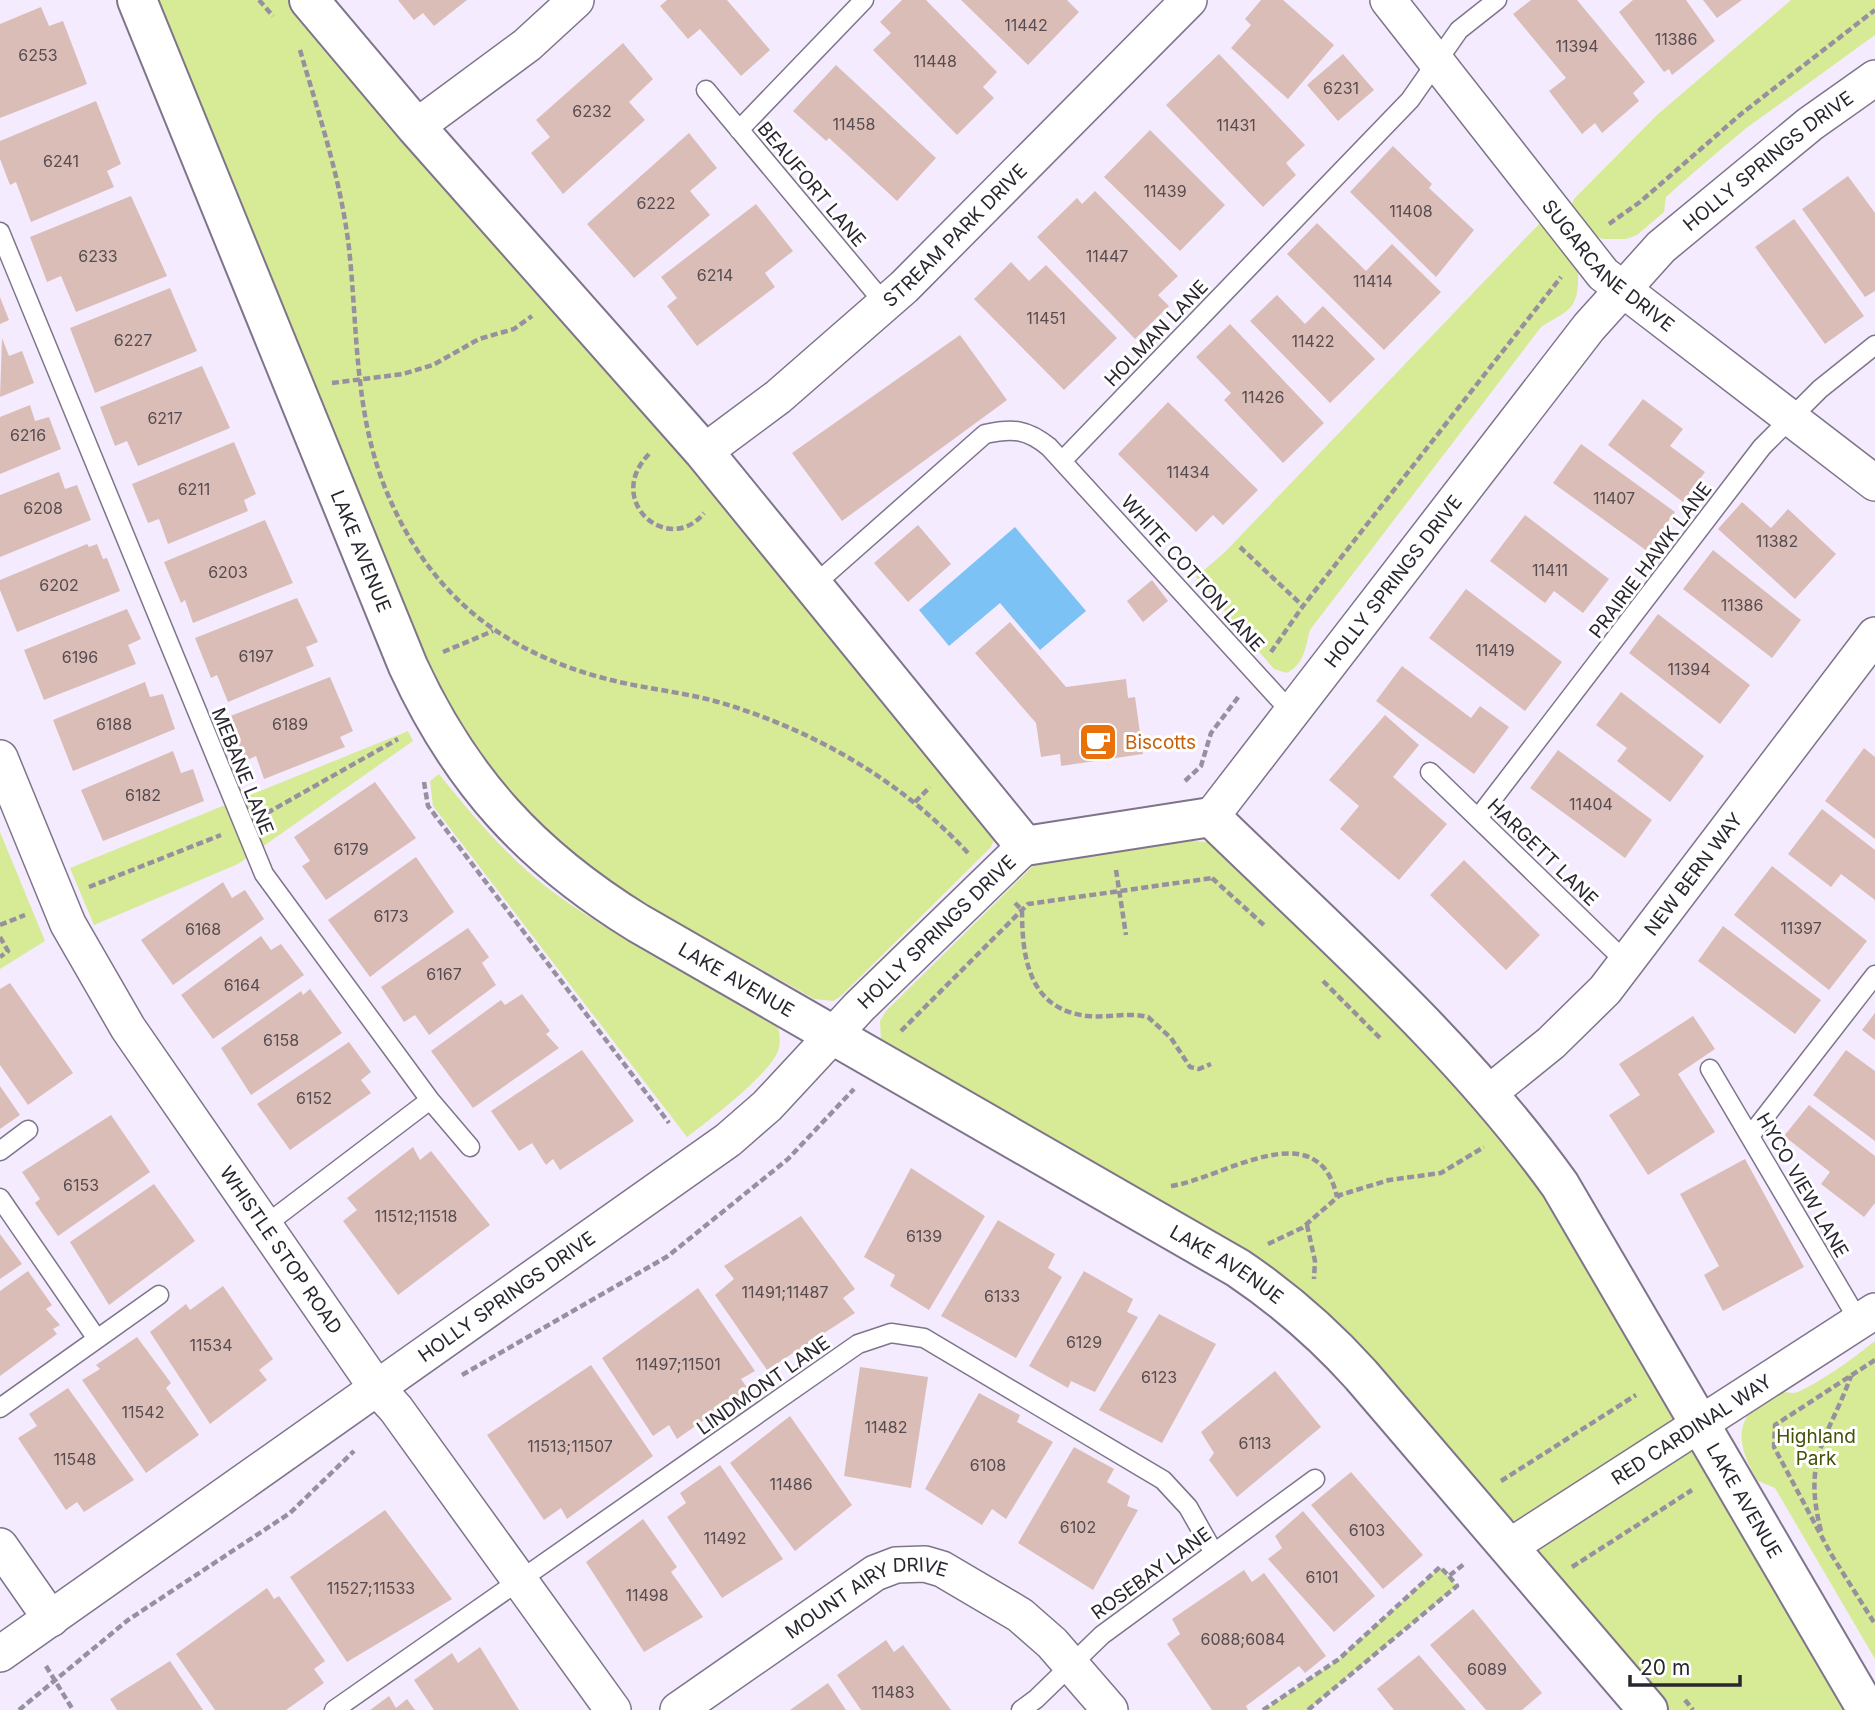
<svg xmlns="http://www.w3.org/2000/svg" width="1875" height="1710" font-family="Inter,sans-serif">
<style>
.green{fill:#d7ea95}
.water{fill:#7dc2f4}
.building{fill:#dbbdb7}
.lines{fill:none;stroke-linecap:round;stroke-linejoin:round}
.service-casing{stroke:#7f748a;stroke-width:21}
.minor-casing{stroke:#7f748a;stroke-width:38}
.tertiary-casing{stroke:#7f748a;stroke-width:42}
.path{stroke:#97909f;stroke-width:4.5;stroke-dasharray:7 3.5;stroke-linecap:butt}
.service{stroke:#fff;stroke-width:18}
.minor{stroke:#fff;stroke-width:35}
.tertiary{stroke:#fff;stroke-width:38}
.labels{text-anchor:middle;stroke-width:6;stroke-linejoin:round;paint-order:stroke}
.number-label{font-size:16px;fill:#564c51}
.street-label{font-size:19px;fill:#2a262f;stroke:#fff}
.food-label{font-size:19px;fill:#c56008;stroke:#fff;text-anchor:start}
.park-label{font-size:19px;fill:#465207;stroke:#fff}
</style>
<rect width="100%" height="100%" fill="#f4ebff"/>
<path class="green" d="M156,0h143l688,809 8,28 -4,10 -150,149 -8,5 -19,-2c-109,-63 -233,-119 -316,-216 -20,-24 -37,-54 -55,-80z
M1791,0h84v35l-130,94 -52,44 -27,24 -2,15 -27,23 -11,4h-23l-12,-5 -22,-23 5,-12 83,-84z
M1540,223l38,49c1,38 -8,37 -37,55l-231,303c-5,18 -5,33 -23,43l-13,-4 -78,-92 29,-25z
M408,731l5,10 -175,123 -144,61 -24,-57z
M439,774c32,40 66,80 106,112 72,55 156,91 232,138 3,10 4,18 1,27 -9,24 -69,69 -91,86l-254,-331 -3,-25z
M0,832l45,109 -45,28z
M1191,841l17,1 11,6 222,217 86,101 148,250 -4,7 -151,96 -10,2 -128,-144 -501,-336 -1,-20 6,-10 149,-147z
M1875,1341v318l-100,-171 -17,-7c-23,-37 -26,-67 19,-88 7,-3 14,2 21,-1 26,-12 54,-33 77,-51z
M1694,1451l156,259h-184l-129,-156 4,-8 143,-92z
M1440,1567l17,19 -149,124h-44l75,-51z"/>
<path class="water" d="M1015,527l71,84 -46,39 -40,-47 -51,43 -30,-36z"/>
<path class="building" d="M398,0h69l-33,26 -11,-13 -9,7z
M667,0h60l43,50 -29,26 -41,-47 -12,10 -28,-33z
M902,0h24l71,72 -14,15 11,11 -37,37 -84,-85 18,-17 -11,-11z
M961,0h106l12,12 -51,53z
M1261,0h22l51,45 -46,54 -57,-51 20,-23 -6,-6z
M1531,0h46l68,82 -12,11 6,8 -37,32 -7,-10 -13,11 -33,-43 17,-13 -53,-64z
M1633,0h53l29,41 -43,34 -3,-6 -5,3 -45,-60z
M1703,0h39l-25,18z
M41,7l8,19 14,-5 24,63 -87,34v-94z
M623,43l30,36 -24,23 16,18 -82,74 -32,-41 19,-16 -14,-17z
M1219,54l86,91 -19,18 10,12 -33,32 -97,-102z
M1343,54l31,36 -36,31 -31,-36z
M836,65l100,93 -39,43 -68,-63 -3,3 -33,-30z
M96,101l25,63 -14,7 7,16 -83,35 -15,-40 -6,3 -10,-26v-18z
M1150,130l75,75 -45,46 -76,-74z
M689,133l28,35 -27,23 20,24 -76,63 -47,-54z
M1393,146l39,38 -3,4 45,42 -38,47 -86,-85z
M1848,176l27,37v78l-10,6 -63,-88z
M1095,191l83,85 -20,19 11,11 -34,33 -98,-102 40,-39 5,6z
M131,196l36,80 -91,36 -15,-36 -14,6 -17,-45z
M756,204l37,47 -28,22 10,14 -78,59 -30,-40 10,-8 -16,-21z
M1794,219l70,97 -39,28 -70,-97z
M1317,223l49,48 26,-27 49,48 -57,58 -97,-96z
M1011,262l18,19 17,-16 71,73 -53,52 -90,-91z
M170,288l27,63 -102,42 -25,-65z
M1277,295l28,29 18,-18 52,53 -45,44 -80,-82z
M0,297l9,23 -9,4z
M1230,324l94,99 -41,40 -59,-63 7,-7 -35,-36z
M960,335l47,65 -165,121 -50,-68z
M2,338l7,18 13,-5 12,32 -34,14z
M202,366l28,62 -92,38 -11,-25 -12,5 -15,-39z
M1643,399l40,30 -13,17 35,26 -22,30 -75,-57z
M1168,402l90,88 -35,35 -10,-10 -17,17 -78,-78z
M30,405l5,16 14,-4 12,32 -61,25v-57z
M234,442l22,52 -12,6 4,11 -80,33 -9,-25 -11,4 -16,-39z
M1581,444l94,68 -28,39 -94,-68z
M59,472l6,17 12,-4 14,35 -91,37v-62z
M1742,502l29,26 17,-19 48,45 -41,45 -77,-70z
M1525,515l84,64 -26,34 -29,-22 -9,12 -55,-42z
M265,520l28,63 -100,40 -8,-23 -4,3 -17,-41z
M918,525l33,39 -43,38 -34,-39z
M87,544l2,3 8,-3 6,15 4,-1 13,33 -103,41 -17,-42v-10z
M1713,550l88,70 -29,38 -89,-69z
M1152,580l16,21 -25,21 -16,-21z
M1466,589l96,73 -37,49 -96,-73z
M297,598l21,44 -12,5 8,19 -86,36 -11,-27 -6,3 -16,-40z
M127,609l14,30 -13,6 8,19 -92,36 -20,-50z
M1658,614l92,71 -30,39 -91,-71z
M1010,622l56,65 60,-8 2,19 7,-1 8,57 -82,12 -1,-12 -19,3 -5,-34 -61,-70z
M1402,666l69,52 9,-12 29,21 -35,47 -98,-73z
M330,677l23,54 -13,6 5,10 -81,32 -8,-23 -11,5 -17,-44z
M145,682l5,15 13,-3 12,35 -102,42 -20,-51z
M1621,692l83,64 -34,46 -53,-41 10,-13 -31,-23z
M1385,715l34,30 -26,32 54,47 -48,56 -59,-51 19,-23 -30,-26z
M1864,748l11,9v82l-50,-38z
M1558,750l94,70 -27,38 -95,-70z
M173,751l8,22 12,-4 11,32 -101,40 -22,-51z
M375,782l41,56 -90,62 -24,-34 8,-5 -16,-24z
M1822,809l53,41v50l-34,-26 -10,13 -43,-33z
M416,857l38,55 -84,65 -42,-57z
M1464,860l76,75 -34,35 -76,-75z
M1772,866l95,75 -38,49 -95,-75z
M223,882l9,16 13,-8 19,29 -91,66 -32,-45z
M1723,926l98,74 -26,34 -97,-73z
M468,928l21,29 -7,6 14,22 -67,50 -14,-20 -11,7 -23,-35z
M261,936l10,14 10,-6 23,31 -91,64 -32,-44z
M10,983l63,90 -45,32 -28,-40v-76z
M310,989l32,44 -91,62 -30,-47 80,-57 2,4z
M522,994l28,37 -4,3 13,14 -86,60 -42,-57 70,-51 4,5z
M1875,1013v27l-13,-10z
M1693,1016l22,33 -37,25 37,58 -67,43 -39,-60 31,-20 -21,-31z
M349,1042l22,30 -10,8 10,13 -81,57 -33,-46z
M582,1050l52,71 -74,49 -7,-11 -7,6 -14,-22 -13,8 -28,-40z
M1846,1050l29,21v70l-62,-46z
M0,1086l20,29 -20,14z
M1809,1105l66,51v47l-11,14 -43,-33 9,-12 -46,-36z
M111,1115l39,57 -92,64 -23,-33 5,-4 -18,-27z
M413,1147l7,13 11,-9 59,74 -92,70 -55,-74 14,-11 -10,-12z
M1745,1159l59,108 -81,44 -19,-36 15,-9 -39,-72z
M911,1168l74,48 -56,94 -39,-24 5,-11 -31,-18z
M154,1184l41,57 -86,64 -39,-63z
M801,1216l54,73 -12,9 12,15 -88,57 -52,-75 19,-16 -10,-13z
M998,1220l57,34 -7,14 14,9 -46,81 -75,-42z
M0,1234l22,30 -22,15z
M28,1271l24,34 -6,4 14,16 -7,4 4,5 -57,42v-85z
M1084,1271l49,28 -6,13 11,5 -43,75 -24,-11 -3,7 -39,-22z
M223,1286l50,73 -14,11 8,10 -57,44 -60,-92 36,-28 4,6z
M698,1288l57,83 -14,8 7,10 -71,50 -8,-14 -16,11 -51,-78z
M1159,1314l57,30 -54,99 -63,-33z
M137,1337l34,46 -5,5 33,47 -53,38 -64,-93 18,-11 -4,-4z
M591,1365l62,91 -86,63 -6,-11 -17,12 -57,-85z
M860,1367l68,10 -17,111 -67,-12z
M1275,1371l46,56 -84,70 -28,-37 5,-7 -13,-21z
M68,1388l66,92 -50,32 -7,-10 -11,8 -48,-72 19,-12 -8,-12z
M979,1393l41,22 -3,7 36,20 -47,77 -14,-10 -10,16 -57,-36z
M790,1416l62,89 -57,46 -65,-88z
M1074,1447l40,22 -7,13 23,14 -3,10 11,4 -45,80 -75,-47z
M720,1465l63,94 -61,39 -55,-81 19,-14 -6,-10z
M1351,1472l72,83 -40,34 -72,-84z
M385,1510l67,89 -105,63 -57,-85z
M1303,1511l72,85 -41,36 -66,-73 14,-11 -7,-12z
M643,1519l34,48 -6,5 32,45 -59,35 -58,-90z
M1244,1570l8,12 12,-9 62,83 -21,17 -6,-7 -53,40 2,4h-36l-45,-66 13,-10 -8,-15z
M267,1588l7,11 5,-3 46,65 -11,8 10,14 -38,27h-71l-39,-56z
M1473,1609l69,84 -20,17h-36l-56,-65z
M886,1640l8,12 9,-7 48,65h-90l-24,-35z
M480,1647l39,63h-85l-20,-30 38,-27 6,10z
M1419,1655l47,55h-72l-17,-21z
M170,1661l33,49h-86l-7,-11z
M828,1683l18,27h-56z
M389,1696l7,12 11,-9 8,11h-45z"/>
<g class="lines">
<defs>
<path id="service" d="M706,90l179,214
M739,130l125,-130
M0,232l264,642 166,226 40,47
M1062,461l348,-361 49,-70 38,-30
M813,586l172,-152c28,-6 42,-5 64,13l243,266
M1430,772l197,191
M1478,818l284,-371 58,-58 55,-44
M1710,1069l150,254
M1750,1136l125,-161
M0,1151l28,-21
M0,1198l97,141
M264,1226l166,-126
M0,1408l159,-113
M334,1710l524,-366 33,-11 33,5 239,142 25,27 26,46
M1021,1710l15,-11 66,-64 213,-156"/>
<g id="minor">
<path id="s1" d="M1388,0l215,274 272,209"/>
<path d="M416,127l111,-82 49,-45"/>
<path id="s2" d="M704,452l74,-55 126,-110 285,-287"/>
<path id="s3" d="M0,758l68,166 60,104 248,359 20,22 217,301"/>
<path id="s4" d="M1211,817l378,-490 72,-80 149,-123 65,-46"/>
<path id="s5" d="M1489,1093l62,-50 54,-53 270,-355"/>
<path d="M0,1546l51,73"/>
<path id="s6" d="M1509,1547l366,-236"/>
<path id="s7" d="M0,1654l728,-514 39,-34 92,-99 166,-161"/>
<path id="s8" d="M678,1710l197,-137 21,-8 29,-1 17,5 78,46 32,28 58,67"/>
</g>
<g id="tertiary">
<path id="s9" d="M137,0l271,666c53,115 123,191 230,257l600,345c46,31 86,66 123,107l287,335"/>
<path id="s10" d="M309,0l107,127 288,325 321,394 186,-29c121,118 250,230 349,368l307,525"/>
</g>
</defs>
<use href="#service" class="service-casing"/>
<use href="#minor" class="minor-casing"/>
<use href="#tertiary" class="tertiary-casing"/>
<path class="path" d="M259,0l14,16
M300,50c19,65 41,130 49,198 9,84 5,168 39,247 43,101 115,157 219,184 38,10 77,13 115,24 95,29 178,77 246,150
M1609,224l31,-22 101,-88 134,-104
M332,383l71,-9 30,-9 46,-26 35,-10 18,-13
M649,454c-46,47 20,103 55,59
M1240,547l63,59
M443,652l50,-21
M1271,652l32,-46 258,-329
M1185,781l16,-15 10,-33 28,-37
M424,782l4,24 241,317
M915,802l15,-15
M267,813l131,-74
M1116,870l10,65
M1212,878l54,49
M89,887l132,-52
M1015,903l7,7c0,48 7,100 66,106 21,2 40,-4 60,1l23,21 19,29 9,2 12,-5
M0,925l25,-10
M0,937l8,14 -8,6
M1323,981l58,58
M901,1031l127,-127 184,-26
M1171,1186c51,-7 147,-76 166,11
M1307,1225l8,36 -1,18
M1268,1244l34,-16 38,-33 49,-15 52,-7 43,-26
M1875,1360l-100,65 -1,22 57,107 44,70
M462,1375l206,-119 120,-97 66,-70
M1501,1481l135,-86
M1821,1531c-19,-74 7,-92 30,-155
M1572,1567l120,-77
M46,1666l27,44
M1685,1700l8,10
M19,1710l109,-90 162,-107 64,-62
M1263,1710l76,-51 101,-92 9,9 15,-12
M1308,1710l149,-124 -8,-10"/>
<use href="#service" class="service"/>
<use href="#minor" class="minor"/>
<use href="#tertiary" class="tertiary"/>
</g>
<defs>
<symbol id="cafe-square" viewBox="-11 -11 22 22"><rect x="-9" y="-9" width="18" height="18" rx="4" fill="#e8710a" stroke="#fff"/><path d="M-5.5-4.5H6V0H3Q3 3.5 0 3.5H-2.5Q-5.5 3.5-5.5 0ZM3-3.2v2h1.7v-2ZM-6 4.5H4V6H-6Z" fill="#fff"/></symbol>
</defs>
<g fill-rule="evenodd">
<use href="#cafe-square" x="1076" y="720" width="44" height="44"/>
</g>
<g class="labels">
<g class="number-label">
<text x="1026" y="31">11442</text>
<text x="1676" y="45">11386</text>
<text x="1577" y="52">11394</text>
<text x="38" y="61">6253</text>
<text x="935" y="67">11448</text>
<text x="1341" y="94">6231</text>
<text x="592" y="117">6232</text>
<text x="854" y="130">11458</text>
<text x="1236" y="131">11431</text>
<text x="61" y="167">6241</text>
<text x="1165" y="197">11439</text>
<text x="656" y="209">6222</text>
<text x="1411" y="217">11408</text>
<text x="98" y="262">6233</text>
<text x="1107" y="262">11447</text>
<text x="715" y="281">6214</text>
<text x="1373" y="287">11414</text>
<text x="1046" y="324">11451</text>
<text x="133" y="346">6227</text>
<text x="1313" y="347">11422</text>
<text x="1263" y="403">11426</text>
<text x="165" y="424">6217</text>
<text x="28" y="441">6216</text>
<text x="1188" y="478">11434</text>
<text x="194" y="495">6211</text>
<text x="1614" y="504">11407</text>
<text x="43" y="514">6208</text>
<text x="1777" y="547">11382</text>
<text x="1550" y="576">11411</text>
<text x="228" y="578">6203</text>
<text x="59" y="591">6202</text>
<text x="1742" y="611">11386</text>
<text x="1495" y="656">11419</text>
<text x="256" y="662">6197</text>
<text x="80" y="663">6196</text>
<text x="1689" y="675">11394</text>
<text x="114" y="730">6188</text>
<text x="290" y="730">6189</text>
<text x="143" y="801">6182</text>
<text x="1591" y="810">11404</text>
<text x="351" y="855">6179</text>
<text x="391" y="922">6173</text>
<text x="1801" y="934">11397</text>
<text x="203" y="935">6168</text>
<text x="444" y="980">6167</text>
<text x="242" y="991">6164</text>
<text x="281" y="1046">6158</text>
<text x="314" y="1104">6152</text>
<text x="81" y="1191">6153</text>
<text x="416" y="1222">11512;11518</text>
<text x="924" y="1242">6139</text>
<text x="785" y="1298">11491;11487</text>
<text x="1002" y="1302">6133</text>
<text x="1084" y="1348">6129</text>
<text x="211" y="1351">11534</text>
<text x="678" y="1370">11497;11501</text>
<text x="1159" y="1383">6123</text>
<text x="143" y="1418">11542</text>
<text x="886" y="1433">11482</text>
<text x="1255" y="1449">6113</text>
<text x="570" y="1452">11513;11507</text>
<text x="75" y="1465">11548</text>
<text x="988" y="1471">6108</text>
<text x="791" y="1490">11486</text>
<text x="1078" y="1533">6102</text>
<text x="1367" y="1536">6103</text>
<text x="725" y="1544">11492</text>
<text x="1322" y="1583">6101</text>
<text x="371" y="1594">11527;11533</text>
<text x="647" y="1601">11498</text>
<text x="1243" y="1645">6088;6084</text>
<text x="1487" y="1675">6089</text>
<text x="893" y="1698">11483</text>
</g>
<g class="street-label">
<text dy="7" stroke="none"><textPath href="#s4" startOffset="864">HOLLY SPRINGS DRIVE</textPath></text>
<text transform="translate(812 184) rotate(50)" y="7">BEAUFORT LANE</text>
<text dy="7" stroke="none"><textPath href="#s2" startOffset="332">STREAM PARK DRIVE</textPath></text>
<text dy="7" stroke="none"><textPath href="#s1" startOffset="346">SUGARCANE DRIVE</textPath></text>
<text transform="translate(1156 333) rotate(-46)" y="7">HOLMAN LANE</text>
<text dy="7" stroke="none"><textPath href="#s9" startOffset="595">LAKE AVENUE</textPath></text>
<text transform="translate(1650 560) rotate(-53)" y="7">PRAIRIE HAWK LANE</text>
<text transform="translate(1193 573) rotate(48)" y="7">WHITE COTTON LANE</text>
<text dy="7" stroke="none"><textPath href="#s4" startOffset="298">HOLLY SPRINGS DRIVE</textPath></text>
<text transform="translate(243 771) rotate(68)" y="7">MEBANE LANE</text>
<text transform="translate(1543 852) rotate(44)" y="7">HARGETT LANE</text>
<text dy="7" stroke="none"><textPath href="#s5" startOffset="301">NEW BERN WAY</textPath></text>
<text dy="7" stroke="none"><textPath href="#s7" startOffset="1186">HOLLY SPRINGS DRIVE</textPath></text>
<text dy="7" stroke="none"><textPath href="#s9" startOffset="1183">LAKE AVENUE</textPath></text>
<text transform="translate(1803 1185) rotate(60)" y="7">HYCO VIEW LANE</text>
<text dy="7" stroke="none"><textPath href="#s3" startOffset="569">WHISTLE STOP ROAD</textPath></text>
<text dy="7" stroke="none"><textPath href="#s9" startOffset="1750">LAKE AVENUE</textPath></text>
<text dy="7" stroke="none"><textPath href="#s7" startOffset="620">HOLLY SPRINGS DRIVE</textPath></text>
<text transform="translate(763 1385) rotate(-35)" y="7">LINDMONT LANE</text>
<text dy="7" stroke="none"><textPath href="#s6" startOffset="217">RED CARDINAL WAY</textPath></text>
<text dy="7" stroke="none"><textPath href="#s10" startOffset="2170">LAKE AVENUE</textPath></text>
<text transform="translate(1151 1573) rotate(-36)" y="7">ROSEBAY LANE</text>
<text dy="7" stroke="none"><textPath href="#s8" startOffset="224">MOUNT AIRY DRIVE</textPath></text>
</g>
<g class="food-label">
<text x="1125" y="749">Biscotts</text>
</g>
<g class="park-label">
<text x="1816" y="1443">Highland<tspan x="1816" dy="22">Park</tspan></text>
</g>
</g>
<path d="M1630 1675v10h110v-10" fill="none" stroke="#2a262f" stroke-width="3.5"/>
<text x="1640" y="1675" font-size="21" fill="#2a262f" stroke="#ffffff" stroke-width="5" paint-order="stroke">20 m</text>
</svg>
